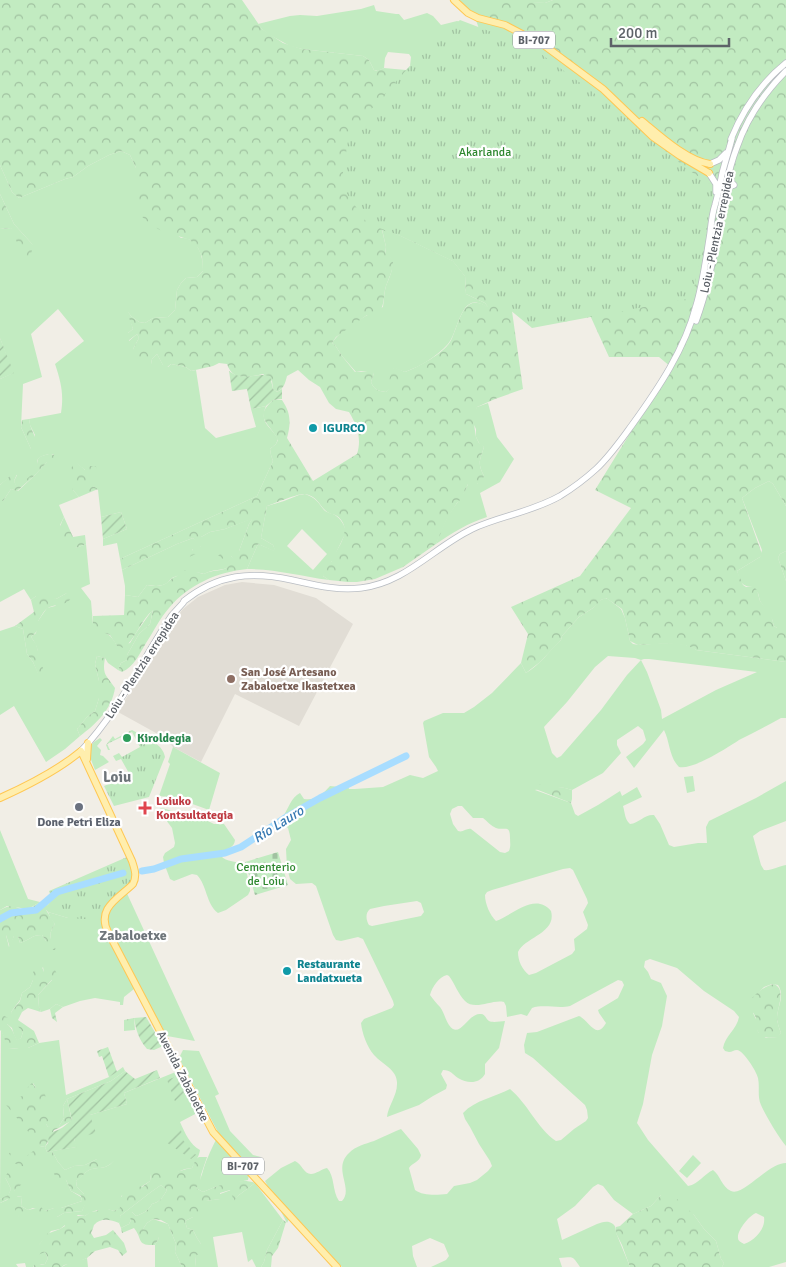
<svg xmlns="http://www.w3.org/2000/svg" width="786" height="1267" font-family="Signika,sans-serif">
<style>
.education{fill:#e1ddd5}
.grass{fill:#c2ebc1;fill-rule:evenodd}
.forest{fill:url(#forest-crowns);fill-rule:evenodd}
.cemetery{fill:url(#cemetery-stones)}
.park{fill:url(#park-tufts)}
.garden{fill:url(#garden-furrows)}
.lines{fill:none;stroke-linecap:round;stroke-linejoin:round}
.river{stroke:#a8ddff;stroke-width:7}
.secondary-casing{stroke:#b9bdc3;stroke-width:7}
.primary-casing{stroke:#ffc752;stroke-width:8}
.secondary{stroke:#fff;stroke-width:5.5}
.primary{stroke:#ffeead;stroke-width:6}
.culture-dot{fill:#0f9aa8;stroke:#fff;stroke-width:2}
.education-dot{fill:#8d6e63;stroke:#fff;stroke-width:2}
.leisure-dot{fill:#2e9e5b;stroke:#fff;stroke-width:2}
.worship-dot{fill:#6b7280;stroke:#fff;stroke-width:2}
.health-dot{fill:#e0444e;stroke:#fff;stroke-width:2}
.labels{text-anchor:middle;stroke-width:4.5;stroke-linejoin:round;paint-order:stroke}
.shield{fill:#fff;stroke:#8e9195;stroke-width:1}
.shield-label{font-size:11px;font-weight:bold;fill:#5d6268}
.park-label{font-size:12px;fill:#2d872e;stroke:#fff}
.street-label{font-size:12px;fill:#5d6268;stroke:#fff}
.culture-label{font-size:12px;font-weight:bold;fill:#0d838f;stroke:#fff;text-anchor:start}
.education-label{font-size:12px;font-weight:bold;fill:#785e54;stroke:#fff;text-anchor:start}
.leisure-label{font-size:12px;font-weight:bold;fill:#27864d;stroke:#fff;text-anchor:start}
.health-label{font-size:12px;font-weight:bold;fill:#be3a42;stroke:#fff;text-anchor:start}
.worship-label{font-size:12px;font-weight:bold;fill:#5b616d;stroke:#fff}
.water-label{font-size:14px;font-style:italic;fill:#3779b2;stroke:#fff}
.neighbourhood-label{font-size:14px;font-weight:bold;fill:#6e757a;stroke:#fff}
.quarter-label{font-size:15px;font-weight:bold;fill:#6e757a;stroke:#fff}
</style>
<defs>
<pattern id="forest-crowns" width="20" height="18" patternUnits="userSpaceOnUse" patternTransform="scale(1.25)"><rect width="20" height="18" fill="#c2ebc1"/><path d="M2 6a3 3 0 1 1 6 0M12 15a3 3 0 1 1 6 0" fill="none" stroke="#a1c2a1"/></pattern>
<pattern id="cemetery-stones" width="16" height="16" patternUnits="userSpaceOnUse" patternTransform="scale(1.25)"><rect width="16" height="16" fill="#c2ebc1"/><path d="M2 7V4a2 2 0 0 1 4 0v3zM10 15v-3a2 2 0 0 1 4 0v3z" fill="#a1c2a1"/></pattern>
<pattern id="park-tufts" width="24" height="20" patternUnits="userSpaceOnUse" patternTransform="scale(1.25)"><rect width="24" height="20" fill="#c2ebc1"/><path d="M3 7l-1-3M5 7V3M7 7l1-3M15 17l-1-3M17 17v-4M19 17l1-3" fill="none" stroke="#a1c2a1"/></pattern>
<pattern id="garden-furrows" width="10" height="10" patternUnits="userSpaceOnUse" patternTransform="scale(1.25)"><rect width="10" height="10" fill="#c2ebc1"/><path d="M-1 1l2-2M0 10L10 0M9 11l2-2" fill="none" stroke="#a1c2a1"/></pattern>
</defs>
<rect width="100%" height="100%" fill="#f1eee6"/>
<path class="education" d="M242,582l32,3 42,13 37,26 -54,102 -64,-32 -34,68 -28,-15 -8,-9 -47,-26 53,-88 12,-15 15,-12 27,-12z"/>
<path class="grass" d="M458,0h95l-8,3 -23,-1 20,44 76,55 5,16 -144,-88 -3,-9z
M374,5l2,6 20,3h3l5,6 23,-7 6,3 8,9 16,-4 4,1 -49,43 -2,1 1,-9 -2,-3 -21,-2 -3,6 -1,10 -6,3 -4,-1 -5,-10 -6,-4 -61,-7 -12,-3 -22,-12 -6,-5 -4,-5 32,-8 10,-1 17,1 44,-7z
M121,151l9,4 6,13v33l45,37c3,0 6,0 9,2 11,6 13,20 13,31l-6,6 -11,1 -5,5 -4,7 -2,20 -7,7 -15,1 -8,5 -6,-1 -8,-6 -3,-4 5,17 -5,4 1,8 8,-7 2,4 -6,11 18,15 1,-5 5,-5 6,11 5,2 3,-3 15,3 5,4 5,-1 9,58 11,10 40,-11 -5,-18 15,-3c-7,18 4,19 12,33l-2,5 -6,5 1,6 2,6 -16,35 -137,63 -3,-16 -14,3v-7l24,-10 -6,-17 -20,5 -3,-27 -5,-4 -8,-16 -10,-8 -2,28 6,7 -20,8 5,12 -4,8 16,23 10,-4 4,40 -9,4 10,13 2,23c9,7 19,10 24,22l13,-3 6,-10 17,-24 -3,15 -11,10 -12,21v5l-6,3 -3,7 -10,-7 -3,-5 -8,-2 -2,8 4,17v17l-4,13 -8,6 -10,12 3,7 -15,13 -19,13 -32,-56 -14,9v-84l15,-5 8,3 4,25 6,8 5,11c0,-14 3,-23 -7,-36l5,-4 2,-12 9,-13 8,-2 12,-13 -11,6 -20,-3 -5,4 -7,-11 -24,13v-101h3l8,-12 7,2 17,-16 19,-21c-5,0 -13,1 -16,5 -2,3 1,4 0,8 -2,7 -15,16 -22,19l-2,-5 3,-6 -4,-1 -13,11v-106l13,-6 -13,-35v-109l11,-1 22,17 -19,-21 -14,-30v-29l12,27 7,6 46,-19 8,-2 15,-11 21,-11zM58,309l26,32 -29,23c6,18 9,30 6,49l-32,6 1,6 5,10 -4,14 -10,-22 2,-43 19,-7 -11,-43z
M382,229l19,7 52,25 12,15 1,18 19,9 4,5c-3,-1 -7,-4 -11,-5 -18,-5 -21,32 -30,41 -12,13 -27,22 -43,28l-11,-4 -3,19 -5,5c-9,-1 -12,-3 -15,-10l3,-9 -13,-2 -5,1 -14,-16 -7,-11 -3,-2c10,-15 35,-28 51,-36 1,-7 1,-15 3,-21 4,-11 7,-14 6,-27l-7,-5 1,-7z
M488,403l9,34 17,22 -14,23 -20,11 7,24c-19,6 -35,16 -51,27 3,-9 7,-18 11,-26 7,-12 16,-21 21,-34h9l7,-8c-7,-13 -4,-16 0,-29l-5,-4 -3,-6v-8l-3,-6v-6l4,-10z
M769,481l4,3 13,22v45l-6,3 -2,4 8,23v47h-9l-3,-2 -2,-7 -12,-18 -2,-8 -6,-6c-12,-1 -12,-7 -15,-16l23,-14 2,-7 -20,-52 13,-10z
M305,494c11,4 12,7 19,16 3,3 7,3 11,5 6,4 10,11 11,17l-14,29 -9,15 6,4c-28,-4 -54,-11 -82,-11l11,-25 17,7 -2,-6 -12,-7 6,-32 17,-5 15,-6zM302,529l25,25 -14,16 -26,-24z
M253,518l-4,6 -10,27h-5l-3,5 4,3c-10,16 -16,7 -31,15 -7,-3 -25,0 -32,4 0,0 -5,5 -5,5 -6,4 -14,3 -20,2l-9,12 -13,-2v-9l-3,-16 55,-26 16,-6 4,3 -8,16 12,-11v-9l9,-5 15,-3z
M605,598l3,1 13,10 4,9 5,23 3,3 6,1c14,-1 46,-5 57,5l90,12v56h-5c-14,8 -28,15 -42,22 -12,8 -46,30 -60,27 -10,-10 -9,-25 -15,-37l-30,38 -8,-11 17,-13 3,-4 -3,-10 -5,-4 -21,14v5l4,8 -18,20 -31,17c-13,-4 -24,-3 -37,0l36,13 4,11 3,2 20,-11 22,-14 2,5 15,-9 5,10 -19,9c2,7 2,14 7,18 9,-1 15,-10 24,-9l6,9 9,21 5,2 24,-4h9l-1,-16 3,-6 47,-23 30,-17v40l-26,10 -7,5 8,29 3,5c7,1 15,-4 22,-5v281c-8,-10 -20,-30 -25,-41 -4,-9 -1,-18 -3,-27 -1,-6 -15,-28 -21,-28 -3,0 -5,2 -8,2l-4,-1 -2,-3c2,-12 14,-19 16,-31l-5,-6 -30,-20 -27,-23 -27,-9 -5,2 -1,6 4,5 3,7 10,4 6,13 -5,30 -10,29 -9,49 -6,19 11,17 40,46c11,-2 16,-12 25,-16 7,5 9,17 18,21 12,6 37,-28 55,-28v99l-17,5h-47l2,-4 -3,-4 -5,-18 -12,-12 -10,-14 -33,-20 -10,11 -18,8 -19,-14 -11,-14 -5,-2 -5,3 -18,19 -18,13 5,21 35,-16c5,-2 11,-4 16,0 4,3 2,7 4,11 4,11 9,21 13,32h-50c-8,-12 -6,-10 -21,-9l3,9h-131l15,-7 3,-4 -5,-12 -14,-6 -18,8 1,10 4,11h-75l-46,-49 -2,-1 -5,2 -2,4 -22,-42 16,-13 14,-7c7,3 9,13 16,13 5,0 11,-5 16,-6 8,8 5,23 12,33h3c12,-13 -10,-32 7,-48 7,-7 16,-9 25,-12 7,-3 15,-7 22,-10l5,-2 17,20 3,6c-1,7 -9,8 -12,13l6,22c8,6 22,5 32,4l7,-8 16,-3 7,-3 11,-9 4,-5 -2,-5 -11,-17 -9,-17 -5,-8 -2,-6c12,-13 32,-16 47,-24 18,15 27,39 46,52l5,-1 13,-11 12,-8 2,-3 -1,-8 -2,-5 -52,-47 -8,-5 -1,-8 3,-12 10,-1 42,-16c10,4 17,25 27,7l-7,-10 -1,-3 20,-12 6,-13 -2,-4 -4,-1 -48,26c-12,3 -26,-2 -38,2l-5,8 -6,-2 -14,3 -1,-11 -2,-4c-12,-3 -29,9 -39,-1 -7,-7 -10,-17 -16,-25l-2,-1c-8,2 -15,12 -17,20 3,4 6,8 10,12 4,5 5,12 9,18 11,16 19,-13 32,-11 4,0 5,5 8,7 4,2 12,0 16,0l-6,27 -14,16v10c-6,10 -17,10 -27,4 -6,-4 -7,-8 -15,-8l-2,4 6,11 -1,4 -13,7 -14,9 -32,12c1,-11 10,-21 10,-33 1,-14 -15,-20 -23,-29 -7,-8 -12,-22 -13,-32l3,-4 28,-11 2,-3 -1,-4 -30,-62 -5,-2 -17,4 -5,-1 -3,-5 -17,-49 -4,-3 -16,1 -6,-5 -3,-11 -1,-19 5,-9 -3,-12 -7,-7 1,-3c6,-8 9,-21 18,-25l4,6c12,2 19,-5 26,-13l10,1 8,-1 1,3h6l28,-2 27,-12 13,3 15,-7 -2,-4 -7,-10 -6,-34 1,-2 19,-8h21l10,-6 18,-14 29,-30 5,10c15,-9 22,-21 35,-33l1,-4 17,-19 14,-9 6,-7zM608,656l27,2 6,2 -14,15 -26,35 -40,46 -4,2 -5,-5 -8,-26 23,-25 28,-35zM644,659h5l108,13 -41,18 -54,29 -1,-9 -14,-38 -6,-12zM458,806h4l11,12h10c4,3 8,8 13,10 9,3 14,-4 14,10 0,5 1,8 -1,13l-4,2 -5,-1 -29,-23c-5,-1 -8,4 -13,2l-5,-7 -3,-10 2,-5zM570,868l3,2 14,29 1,4 -5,9 5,13 -1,4 -13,10 1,11 -3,4 -36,19 -7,2c-7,-6 -11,-14 -11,-23 7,-15 39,-19 33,-41 -16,-19 -38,4 -55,10 -6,-6 -11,-17 -11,-26l2,-3 5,-2 71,-21zM417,901l4,2 3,9 -3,4 -49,10 -3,-1c-3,-5 -4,-12 1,-16l14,-3zM772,984l6,1c7,10 0,21 -1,32 0,5 2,11 4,16l-4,4 -11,1 -8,-6 -2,-13 -3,-6 3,-18 8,-8zM756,1213l8,4c2,12 -10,24 -20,27 -3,-2 -6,-3 -6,-6 -1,-8 12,-23 18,-25z
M100,738l2,2 -5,6 4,4 -1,5 3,1 6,6 -14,8 -5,-13v-10l4,-5z
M173,747l47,26 -11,37 -33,-12 -17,-2 11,-32 -2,-2z
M693,776l2,15 -8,2 -3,-16z
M162,808l31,9 3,-2 18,9h10l11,16c-1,8 -7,8 -13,12l-1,4c5,6 16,5 24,9l5,23v3l-2,4 -22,15 -8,3c-12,-9 -11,-28 -21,-38l-5,-1 -18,7 -4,-2 -6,-16 -1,-6 2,-4 9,-6 1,-4 -3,-15 -12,-16v-3z
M0,830l28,69 12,3 -12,7 -21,-3 -7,4z
M124,887l71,154 -28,-5 -28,-51 -15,12 -1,8h-3v-3l-25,-4 -15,3 -17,6 -7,-3 -6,5 -9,3 -2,-5 -1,-12 14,-15 -8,-7 -1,-6 -10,13 -3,7 -8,6 -2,7 -9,12 12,20 -2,6 -4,3 -3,-6 -2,-7 -5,-4 -4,-9h-3v-80h6l3,12 5,-11h4l2,7c10,-3 11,-8 22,-8l4,6 5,-2c-2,-6 1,-10 4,-15l-4,-5 -3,-7 20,6 33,-2 5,-12z
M1,1029l8,20 10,-1h9l11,-5 20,-3 7,55 43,-18 14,-10 2,4 -14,10 -44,18 -4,7 1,12 -5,8 -11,1 -2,-3 -10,-36 -3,-5 7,63 5,1 2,5 19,28 5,11 10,6 1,4 -21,7h-7l-9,3 -12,-3 -5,2 -7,-4 1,-9 -5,-1 2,21h38l7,-4 18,-2 7,-17h-5l-7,-7 -1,-6c4,-3 9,-9 13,-11 11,-4 17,1 26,-11h-18l-12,6 -11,1 -9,4 -7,-8 -6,-11 24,-4 -2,-8 16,-24 37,-11 -3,-11 54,-22 21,41 -19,10c5,11 10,23 20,28 -1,7 -5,12 -8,18l-7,1 -10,4 -24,1 -1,7 -9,6 -20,9v12l-7,3c-9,-4 -21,-1 -29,5l-7,-1 -18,14 -9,2 -13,15 7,6 3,6 -3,6 -12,2v1h-7l-1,-4 -9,1 2,3h-18v-64l7,-3 8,-10 -10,-13 6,12 -3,7 -8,3z
M183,1050l16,1 20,43 -4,2 15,35 23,24 8,2 -11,11 -2,12 -33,7 -12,5 -7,-4c6,-9 7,-21 12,-31 3,-8 7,-15 11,-23l-40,-76z
M693,1155l8,8 -14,15 -8,-7z
M255,1183l28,37 -16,30 -3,12 -3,5h-5l-4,-8 -4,3 -6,-30 -29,5 5,30h-22l-1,-11 6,-12 -4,-6 -4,-8 -6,-2 -2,-7 8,-4 12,-16 15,-2v-5l11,-4 3,10 5,-5z
M161,1185l6,5c-4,7 -7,12 -15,14 -4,7 -8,9 -16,12l-4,-4 -1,8 -2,4 -8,4 -2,-5 2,-3 -1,-4 31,-24z
M153,1219l15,5 8,20 -1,8 7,15h-27v-22l4,-7 -16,-9 4,-6z
M87,1258l1,9h-26c5,-4 18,-6 25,-9z"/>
<path class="forest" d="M0,0h242l20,29 21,14 19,6 61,7 6,4 5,10 3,1 7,-3 22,2 4,-4 5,-2 208,53 -5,-14 -62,-48 -70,-38c6,-7 11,-15 21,-17l38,3 8,-3h233v506l-13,-22 -4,-3 -14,7 -13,10 20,56 -2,3 -23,14 6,14 3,2h8l3,3 3,11 11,14 3,11 3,2h9v34l-90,-12c-11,-9 -43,-6 -58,-5l-8,-4 -5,-23 -3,-9 -16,-11 -5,2 -8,8 -14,9 -17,19 -1,4 -21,22 -14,11 -5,-10 7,-29 -17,-27 69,-31 51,-68 -36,-18 76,-123 -12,-10h-50l-20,-44 -24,9 17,-44 -70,33 11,78 -28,10 -18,8 -1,7 -3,4 3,19 3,6 3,1 2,3c-4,13 -7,16 0,29l-2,5 -5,3h-9l-6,14 -5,5 -10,16 -11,25 -33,23 -28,12 -18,3h-9l-19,-2 -6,-4 1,-6 8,-9v-3c8,-13 21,-30 5,-42 -3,-2 -8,-2 -11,-5 -7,-6 -9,-15 -21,-17 -6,-1 -30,9 -38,12l-6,32 12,7 3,7 -18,-8 -11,25c-29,3 -58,15 -78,39 -9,10 -15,23 -23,35 -6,10 -12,24 -24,29l-4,-2 3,-7 6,-3v-5l12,-21 11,-10 3,-14c-12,10 -17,28 -29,38l-7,-2 -7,-11 -15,-6 -2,-5v-8l31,-1 1,-20 13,2 9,-12c6,1 12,2 18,-1 5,-3 6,-6 12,-8l3,-6h8l16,4c14,-7 21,1 30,-15l-3,-3 -8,3 -5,-3 7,-7 14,2 10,-27 3,-5 -27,10 -15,3 -9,5v9l-3,7 -9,4 -3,-5 7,-2v-7l3,-2 -3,-3 -16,6 -55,26 -2,-11 137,-63 16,-35 -2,-6 -1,-6 6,-5 2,-4c-9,-18 -25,-22 -5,-40h9c9,13 9,23 5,38l26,43 44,-27c5,-15 0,-29 -8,-42l-13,-3 -7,-6 -9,-16 -11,-7 -11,-10 -11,6c-2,8 -3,12 -10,16l-4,-3 -1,-8 -9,-7c-15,3 -30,8 -36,-10l-8,-1 -6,3 -22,5 -5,-4 -15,-3 -6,5 -8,-15 -5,5 -1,5 -4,4c-6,-4 -13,-12 -14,-19l6,-11 -2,-4 -9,7 -3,-2 3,-6 5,-4 -7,-20 5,7 8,6 6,1 8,-5 15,-1 7,-7 2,-20 4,-7 5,-5 11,-1 6,-6 -1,-14 -4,-9 -8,-8 -30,-10 -10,-6 -11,-10 -3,-12v-34l-6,-13 -9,-4 -12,4 -21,11 -15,11 -8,2 -46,19 -7,-6 -12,-27zM382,230l19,6 52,25 12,15 1,18 19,9 3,4c-3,-1 -7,-4 -10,-4 -17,-4 -21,28 -28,39 -7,12 -32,25 -45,30l-11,-5 -6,15 2,5 -4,5c-9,-1 -12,-3 -15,-10l3,-9 -2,-3c-5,3 -11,1 -17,2l-13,-16 -7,-11 -3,-2 4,-6 31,-22c20,2 15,-17 19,-29 4,-11 7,-15 7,-27l-8,-6 1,-6z
M0,194l14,30 19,21 -3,15 -5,2 -14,-34 -11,1z
M29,419c1,9 6,16 8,24l-2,6h-4l-10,-22 1,-7z
M49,454c6,0 9,2 11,7l-6,3 -7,-2 -12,13 -18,16 -6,-2 -8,12h-3v-16l12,-11h5l-3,7 2,4c6,-2 19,-11 21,-18 1,-2 0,-6 1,-8 2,-3 7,-4 11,-5z
M75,461l10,9 5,-4h6l1,11 -4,9 5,3 -19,8 -6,-7 -5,-16z
M64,517l9,20 12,-2 1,9 -10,4 -11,-3c-7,-12 -7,-15 -1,-28z
M786,551v30l-8,-23 2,-4z
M73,592c-3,16 -15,10 -25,16 -4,2 -7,9 -10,13 1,8 -1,11 -7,16l5,7 8,28 -6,2 -5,-12 -6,-8 -4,-25 -8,-3 19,-14 -3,-12 5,-4 6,-1 2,2 5,-2 7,4 11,-6z
M97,656l8,2c-3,17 1,17 10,30 -3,21 -19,36 -35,48l-3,-7 10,-12 8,-6 4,-13v-17l-4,-17z
M538,784l27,4 7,2v9l-1,4 -38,-15 1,-3z
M52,900l-4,4 -2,6 9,14c-3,5 -6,9 -4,15l6,-2h4l-4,6 -2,7h-8l-1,-9 -4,-6c-11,0 -12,5 -22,8l-2,-7h-4l-4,12 -4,-13h-6v-25c17,-10 16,2 28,-1 4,-1 8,-5 12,-7l5,2z
M42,967l2,5 3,-3 7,-1 3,6 -19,21 1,12 2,5 -13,-4 -6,4 -4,8 16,11 5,12 -11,5h-9l-10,1 -7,-3 3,-6 -4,-10 -1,1v-16h3l5,3 -1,6c6,5 6,9 10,16l4,-2 2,-6 -9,-10 -3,-10 9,-11 2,-8 8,-6 3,-7v-8l4,-4z
M774,984c12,5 4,22 3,33 0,5 2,11 4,16l-3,4c-11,1 -19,3 -22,-11 0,-3 0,-6 0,-8 -2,-6 -7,-9 -8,-14 5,-9 16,-18 26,-20z
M56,1004l7,3 -8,6 2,9 -5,-4 -2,-9z
M134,1018l1,12 -11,1v-11z
M32,1083l4,5 7,-3 7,32 -4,7 2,3 7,-3 4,2 5,-8 -1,-12 4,-7 5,22c-7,2 -11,7 -18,9l-9,17 -5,-1 -38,-46 6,-1 5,6 6,-8 7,-2 2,-8z
M37,1148l5,7 -17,12 -12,-4 -4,-10 6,-1 9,6z
M52,1151l6,11 7,8 9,-4 11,-1 12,-6h19c-12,12 -14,7 -27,11 -4,2 -8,8 -13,11l1,6 7,7h5l5,5 -2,5 -7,1 -3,6 -18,2 -7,4h-38l-5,-10 2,-11 6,1 -1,9 7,4 13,-3 4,4 9,-3h7l21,-7 -1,-5 -10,-5 -5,-11 -10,-3 -6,-10 -3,-15z
M199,1157h8l-6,18 -1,8 -4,5 7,4c14,-6 37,-15 52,-9l-16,12 -5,6 -4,-11 -10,3v6l-14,2 1,11 -5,7 -9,-2 -8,4 2,7 6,2 4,8 4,6v9l-6,3 1,11h-14l-7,-15 1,-8 -8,-20 -7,-4 -8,-1 -6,4 -4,6 10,2 6,7 -4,7c-19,1 -12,-6 -21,-17l-12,5 -1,-5 8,-4 2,-4 -2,-5 3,-3 4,4c8,-3 12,-5 16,-12 8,-2 11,-7 15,-14l-6,-5 -10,7 -31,24 2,4 -3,3c-8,-3 -18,-6 -25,2 0,0 -2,7 -3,8l3,5 12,-3 7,-5 11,13 3,9 -5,4 -4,-6 -8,-3 -15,4 -8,7 -12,5 -11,2 -2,2h-29l3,-4 5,2 4,-1 3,-6 -3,-6 -12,5 -4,-4 2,-5c8,-2 11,-5 13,-13l16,-6 5,-3v-6l4,-4h16l5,-4 7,-1 5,-4 12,4 6,-3c-3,-13 6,-16 16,-23l6,2 8,-6 1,-7 6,-5 7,-2 5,5c8,1 15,-3 23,-4l4,-9z
M8,1172l10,1 4,11 -7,6 -3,7 -12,6v-4l8,-4 3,-6 -6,-12z
M665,1194l12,5 17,16 10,14 12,12 5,18 3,4 -2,4h-92l-8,-22 -6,-12v-6l4,-1 13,-12 18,-8 10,-11z
M283,1220l3,2 -8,26 -6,8 -1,11h-10l3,-5 3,-12z"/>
<path class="cemetery" d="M278,852l10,33 -33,10 -10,-33z"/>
<path class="park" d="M460,20l42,16 35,15 73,54 77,64 26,17 1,4 -22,108 -160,30 -46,-38 -21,-14 -12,-15 -52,-25 -19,-7 -15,-6 -26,-38 8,-51 61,-68z
M132,730c12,7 31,13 33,27l-16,40 -35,9 -10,-20 26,-11 -9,-16 -5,2 -3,-5 6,-3 3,4 18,-10 -8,-15 -25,12 3,6h-2l-2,-5 7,-9 2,3z
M127,857l5,12 1,9c-11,15 -31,22 -32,42l-33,-2 -20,-6 -2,-2v-3l6,-7 -3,-9z"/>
<path class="garden" d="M0,338l14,35 -14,6z
M229,371c16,12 24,1 41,5l3,13 4,3 5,-3v10l-9,1 -7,6 -15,3 -4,-20 -15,2z
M121,512l6,17 -24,10 -2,-22z
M146,1017l17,29 -9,4 -7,-1c-8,-9 -11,-19 -13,-31z
M108,1047l9,25 -8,5 -7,-21 -3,1 -2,-6z
M157,1070l3,8 -36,15 3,11 -37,11 6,18 -22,6 3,8 -30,5 -2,-5 3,-4 1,-9c4,-3 7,-3 11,-5 4,-2 7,-6 12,-9l-5,-21 44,-18 14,-10 10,8z
M178,1076l9,22 -11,6 -9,-24z
M181,1130l2,10 13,15 -5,4 -28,-19z"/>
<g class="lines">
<path class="river" d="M142,871l12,-2 27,-10 44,-6 16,-6 47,-31 32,-18 86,-42
M0,919l11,-6 25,-3 21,-18 66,-19"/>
<defs>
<path id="secondary" d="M731,139c12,-29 30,-56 55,-76
M710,164l9,-4 7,-7
M709,173l7,11v8
M728,192l2,-6 4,-1 -3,-3v-7
M696,321c11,-30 17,-61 23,-92 4,-28 8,-56 18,-82 10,-29 28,-55 49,-76
M81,751c39,-41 60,-90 91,-136l11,-12 1,-2c34,-27 67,-30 108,-21 23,5 45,11 69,8 44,-5 72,-40 111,-59 28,-13 60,-17 88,-33 13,-8 25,-17 36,-27 14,-13 25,-29 36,-44 26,-36 53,-76 64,-119 7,-23 10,-48 14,-72 1,-9 2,-20 5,-29 3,-10 5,-21 7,-31 3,-12 7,-24 10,-36"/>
<path id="primary" d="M454,0l14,13 10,5 27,7 40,21 58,43 50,48 27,19 29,17
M642,121c17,14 45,40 68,43
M87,759l1,-16
M0,798c29,-13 57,-27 81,-47l51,110c3,9 5,15 1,23 -14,14 -37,24 -25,48l105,200 124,135"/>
</defs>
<use href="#secondary" class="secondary-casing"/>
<use href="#primary" class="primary-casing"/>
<use href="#secondary" class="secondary"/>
<use href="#primary" class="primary"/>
</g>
<g class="culture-dot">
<circle cx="313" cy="428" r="5"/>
<circle cx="287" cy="971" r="5"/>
</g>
<circle class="education-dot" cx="231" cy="679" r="5"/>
<circle class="leisure-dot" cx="127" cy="738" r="5"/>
<circle class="worship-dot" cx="79" cy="807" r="5"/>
<path class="health-dot" d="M142.5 800.5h5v5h5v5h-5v5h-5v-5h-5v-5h5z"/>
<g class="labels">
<g class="shield">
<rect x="513" y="31.5" width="42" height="17" rx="4"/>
<rect x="222" y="1157.5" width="42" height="17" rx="4"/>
</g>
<g class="shield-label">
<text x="534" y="44">BI-707</text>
<text x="243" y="1170">BI-707</text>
</g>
<g class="park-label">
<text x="485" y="156">Akarlanda</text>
<text x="266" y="871">Cementerio<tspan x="266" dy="14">de Loiu</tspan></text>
</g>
<g class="street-label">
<text transform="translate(717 232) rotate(-78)" y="4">Loiu - Plentzia errepidea</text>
<text transform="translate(142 665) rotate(-57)" y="4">Loiu - Plentzia errepidea</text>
<text transform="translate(183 1076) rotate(63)" y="4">Avenida Zabaloetxe</text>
</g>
<g class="culture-label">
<text x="323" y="432">IGURCO</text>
<text x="297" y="968">Restaurante<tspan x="297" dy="14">Landatxueta</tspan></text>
</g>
<g class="education-label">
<text x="241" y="676">San José Artesano<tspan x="241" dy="14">Zabaloetxe Ikastetxea</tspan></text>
</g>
<g class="leisure-label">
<text x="137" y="742">Kiroldegia</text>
</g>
<g class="health-label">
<text x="156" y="805">Loiuko<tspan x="156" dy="14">Kontsultategia</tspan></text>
</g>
<g class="worship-label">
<text x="79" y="826">Done Petri Eliza</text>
</g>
<g class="water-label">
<text transform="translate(278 824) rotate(-32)" y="5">Río Lauro</text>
</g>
<g class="neighbourhood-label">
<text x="133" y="940">Zabaloetxe</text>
</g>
<g class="quarter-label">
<text x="117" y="782">Loiu</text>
</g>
</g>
<path d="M611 38v8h118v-8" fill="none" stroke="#5d6268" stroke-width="2.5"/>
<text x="618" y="38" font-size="15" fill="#5d6268" stroke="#ffffff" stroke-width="4" paint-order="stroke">200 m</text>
</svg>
